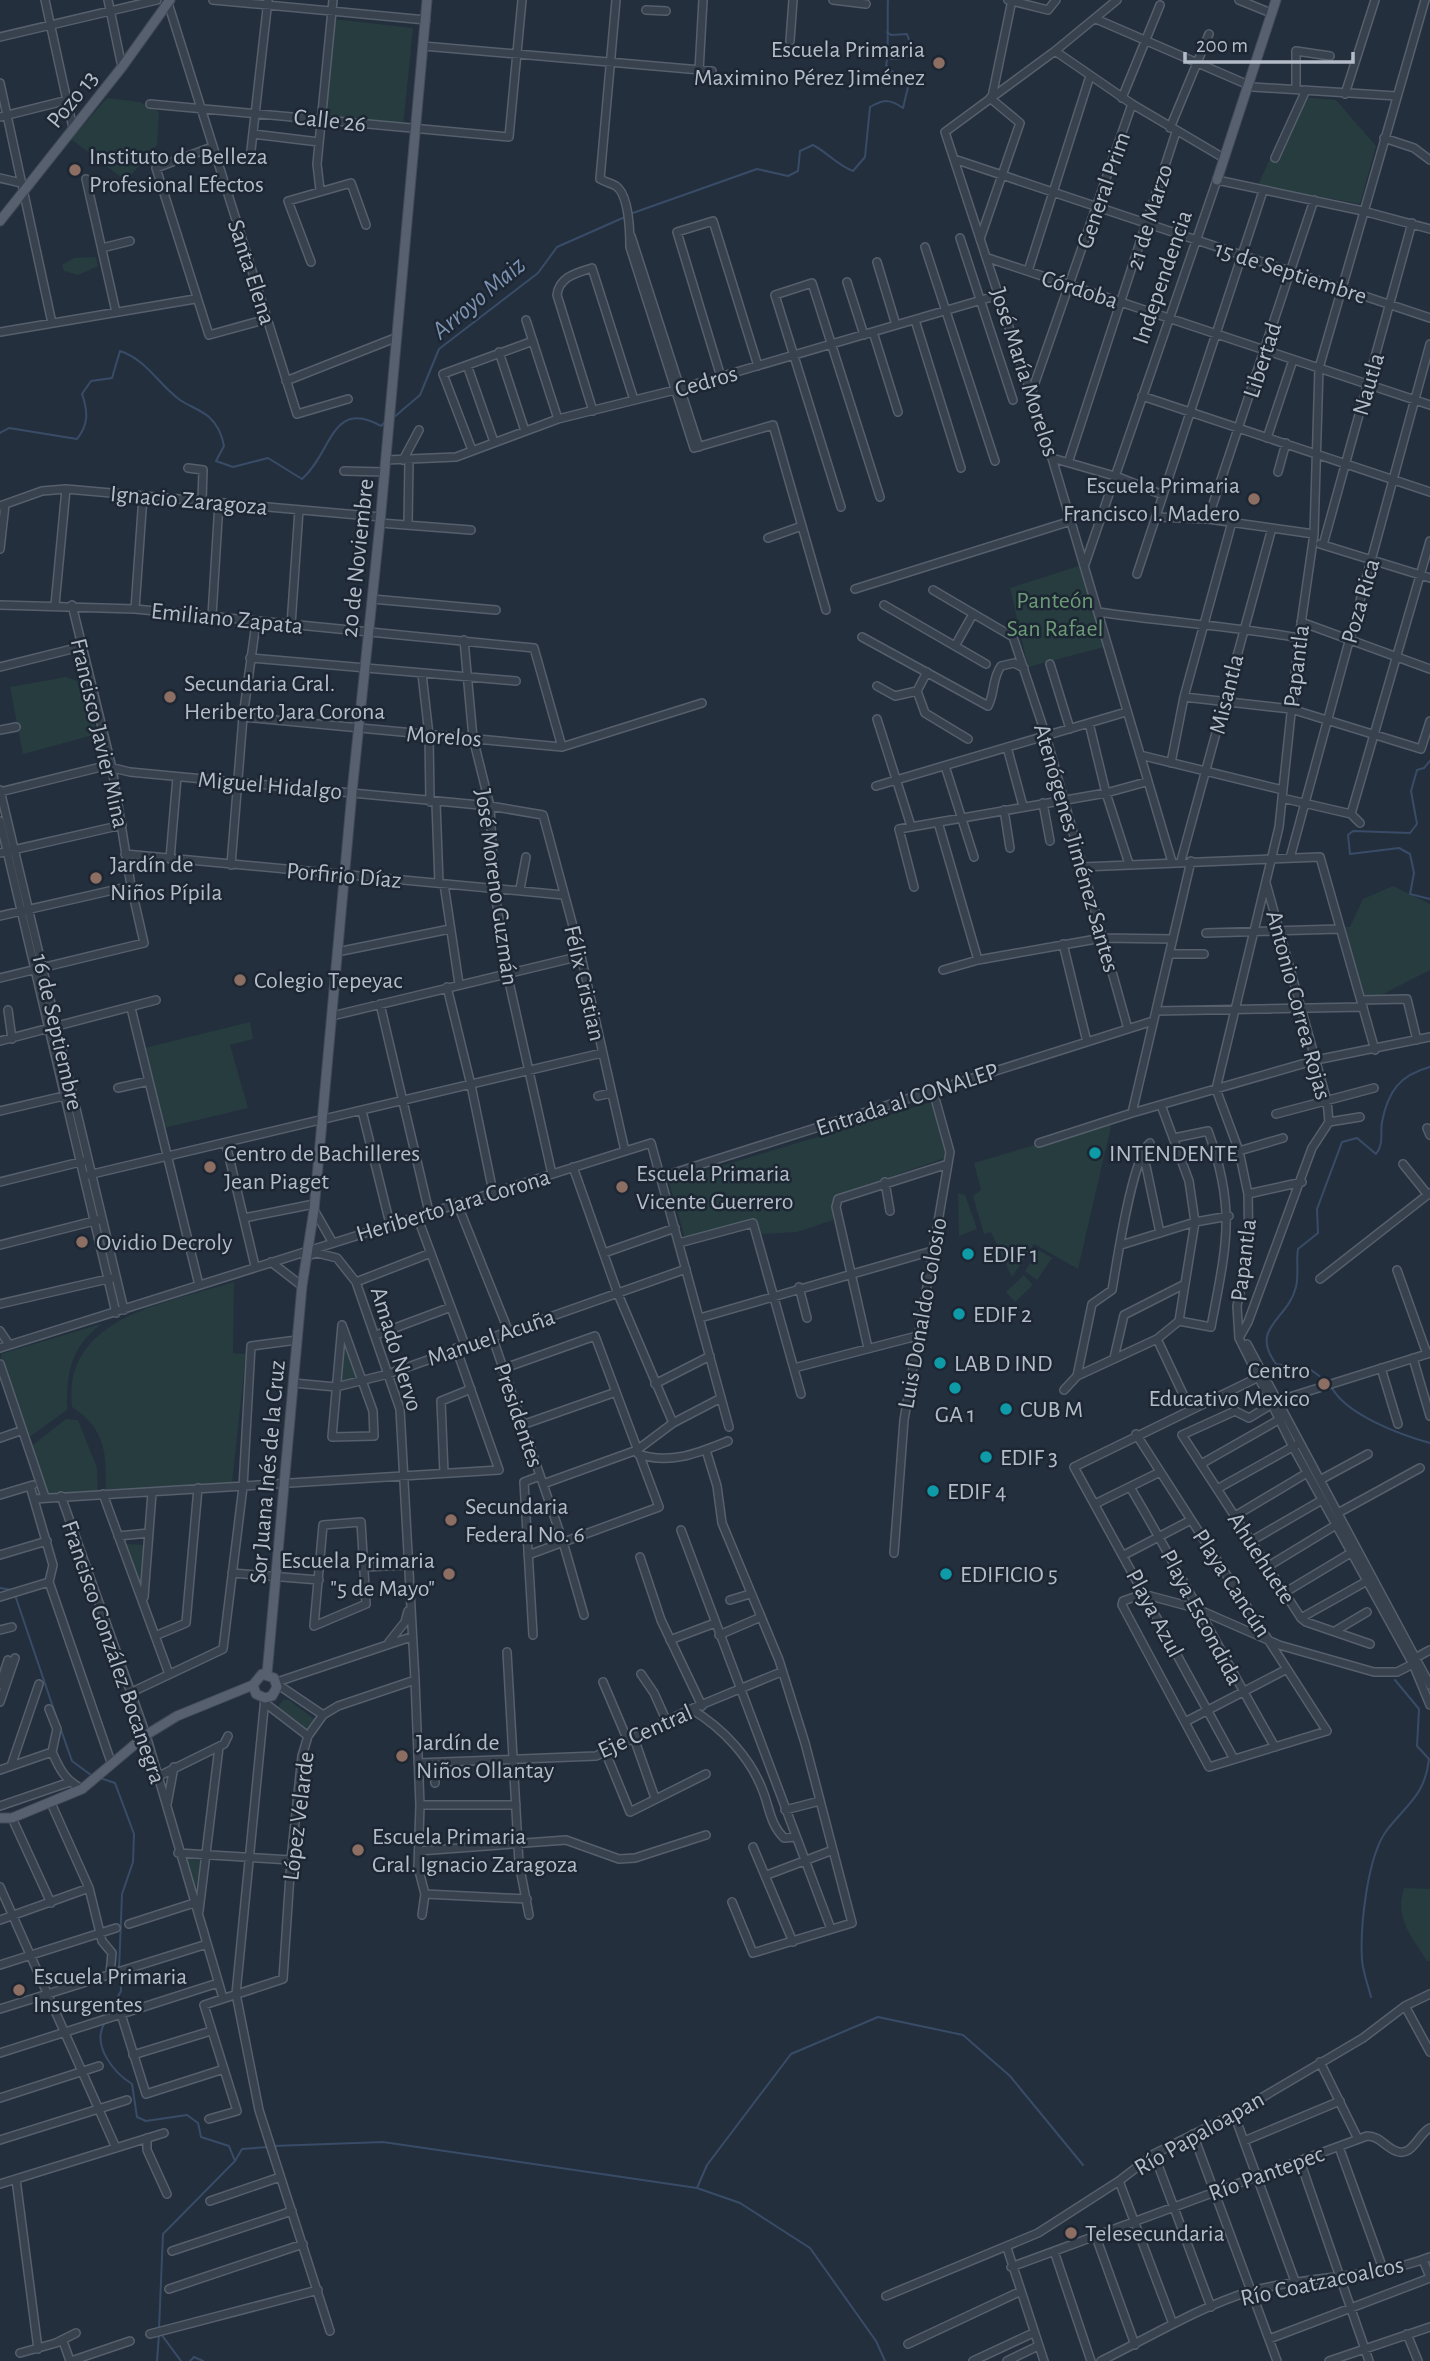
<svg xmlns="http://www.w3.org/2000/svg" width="1430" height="2361" font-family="'Alegreya Sans',sans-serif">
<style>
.green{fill:#263c3f}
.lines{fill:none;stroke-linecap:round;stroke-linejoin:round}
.stream{stroke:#394c67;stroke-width:2}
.minor-casing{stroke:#565f6c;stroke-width:10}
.major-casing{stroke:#414a57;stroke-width:11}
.minor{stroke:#38414e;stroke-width:7}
.major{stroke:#56606e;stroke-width:9}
.education-dot{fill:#8d6e63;stroke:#1d2633;stroke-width:2.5}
.culture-dot{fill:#0f9aa8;stroke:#1d2633;stroke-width:2.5}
.labels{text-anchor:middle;stroke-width:5;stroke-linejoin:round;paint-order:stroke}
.poi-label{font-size:24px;fill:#b4bcc9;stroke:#1d2633;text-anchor:start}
.street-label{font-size:24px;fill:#b4bcc9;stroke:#1d2633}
.park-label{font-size:24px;fill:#6b9a76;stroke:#1d2633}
.water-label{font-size:26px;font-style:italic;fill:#7c92b1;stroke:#1d2633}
</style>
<rect width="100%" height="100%" fill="#242f3e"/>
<path class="green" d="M333,19l80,9 -10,99 -79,-8z
M1302,97l34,3 40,46 -16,58 -102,-19 20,-44 4,2z
M107,98l33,4 19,10 -2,33 -31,36 -55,-42z
M96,257l2,9 -20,9 -14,-4 -2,-6 12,-7z
M1082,565l22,82 -76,20 -18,-79z
M66,677l19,7 12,50 -74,20 -13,-67z
M1393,886l37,18v66l-49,25 -18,2 -21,-70h8l13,-28z
M250,1022l3,17 -23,6 18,63 -84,20 -19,-80z
M938,1100l10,57 -113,39 -2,24 -36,12 -36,2 -6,-15 -70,20 -16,-57z
M1112,1122l-34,147 -44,-25 -22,33 -21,-45 -7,2 -11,-38 8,-6 -7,-27z
M958,1193l7,2 12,34 -18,7z
M1039,1250l13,8 -15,22 -12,-9z
M1024,1275l9,10 -18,17 -9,-10z
M234,1282l-1,71 13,1 -14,129 -126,7c0,-37 0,-61 -34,-83 -10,-91 96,-104 162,-125z
M101,1324c-31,25 -34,47 -34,86l-39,28 -27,-74v-10z
M345,1342l13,37 -17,4z
M66,1419l12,1 19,48 1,24 -60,2 -9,-46z
M126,1544l21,1 -6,45z
M283,1700h6l25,19 -6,12 -4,1 -27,-24z
M184,1858l17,2 -6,35z
M1404,1888l26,1v72h-3c-15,-25 -33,-42 -23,-73z"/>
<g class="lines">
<path class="stream" d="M887,32l4,3 16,-1 6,18 -8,6 -14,1
M630,214l127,-45 31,7 10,-5 2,-20 13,-6c15,8 24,20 40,26l12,-14 5,-50c14,-8 20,-8 33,1l5,-21 -2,-8 -11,-5 -9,-9c3,-6 1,-52 2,-65
M393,418l27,-23 19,-46 99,-76 19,-26 68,-30
M0,433l9,-5 68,11c12,-15 11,-28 5,-45l9,-13 21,-3 8,-27c27,9 38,33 60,49 9,6 21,10 29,17 9,8 13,18 15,29l-8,15 17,6 35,-9 34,21c30,-26 29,-81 79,-53l4,-4
M1430,761l-6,7 -7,2 -6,21 6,33 -7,9 -57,-2 -5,4 2,19 49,-6 11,6 4,19 -4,21 20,5
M1329,1383l-18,-13 -35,-6c-27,-37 12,-44 20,-77 3,-11 0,-26 2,-38l20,-16 -1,-24 25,-67 15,-4 19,16c8,-10 4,-20 6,-32 6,-31 18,-47 48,-55
M1332,1388c15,27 69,47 98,55
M0,1588l12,2
M15,1595l42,124
M60,1727l12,34 19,14
M100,1778l15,5 19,51 -1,28 -11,32 -3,76
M1371,1997c-3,-12 -8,-25 -9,-37 -2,-32 5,-104 25,-130 21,-27 38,-35 42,-71l-12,-13 2,-37 -24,-29
M108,2015l13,-24 -1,-16
M104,2024c-12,22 10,49 28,60l5,33 9,4 41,-6 11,8 3,14 28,9 6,15 -72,73 -4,95
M273,2146l110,-4 314,46 43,15 70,45 66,93 9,20
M235,2161l7,-12 26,-2
M697,2188l10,-23 84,-111 87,-37 85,18 47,41 73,89
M161,2334l20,27
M157,2361l2,-27
M190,2361l4,-4 9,4"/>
<defs>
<path id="minor" d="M45,0l28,128
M108,0l14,67
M213,0l213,20
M616,0l-16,179c5,3 11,4 16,7 13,9 14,46 14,61l64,201 79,-23 53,185
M833,0l33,4
M1008,0l40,10 8,-10
M1117,0l-62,51 -110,81 107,326 120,404
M1239,0l32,13
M1425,0l-106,368 -5,166 -15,104 -20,189 -63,262 23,62 9,43 1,56 -12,56 2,32 54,109 120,217 17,41
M168,3l129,411 51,-15
M646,10l20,1
M1096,19l157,68 144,9
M0,37l157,-37
M790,41l3,-41
M423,46l289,25
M1055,51l77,53 90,53
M699,71l4,-71
M0,83l52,240
M1296,89v-38l34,5
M1345,94l30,-94
M992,97l20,-97
M1122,98l38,-93
M150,104l359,33 13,-137
M0,117l68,-17
M1170,128l39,-94
M253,134l66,8
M1384,138l30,10 16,12
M212,147l-56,21 53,167 58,-16
M1275,158l31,-68
M250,159l18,-159
M954,159l476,159
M0,178l21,5
M86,179l30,133
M320,190l-3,-26 16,-164
M631,236l68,211
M960,238l53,162
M980,239l40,-116 -30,-25
M925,247l70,214
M102,248l28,-7
M988,258l442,147
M311,262l-23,-61 63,-18 15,42
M877,262l19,63
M1028,271l62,-195
M847,282l17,53
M526,320l32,99
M915,320l46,148
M0,332l195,-33
M873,332l25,80
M499,352l26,79
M467,365l27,77
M721,377l-44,-145 36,-11 45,145
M286,381l109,-43
M1031,394l101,-290
M1142,396l288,96
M593,411l-36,-116c2,-18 19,-22 35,-27l42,132
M1267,438l26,-78
M472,450l-29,-76 90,-33
M1052,458l66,19 45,18
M386,460l70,-3 102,-38 117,-29 320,-94
M403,460l16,-30
M1069,460l107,-328
M188,468l15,2 -1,31
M344,471l41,1
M1278,472l8,-29
M0,506l42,-15 24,-2 315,28
M841,507l-66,-212 37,-12 68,214
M1156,517l52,2 106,15
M1208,519l106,-319
M380,523l91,7
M408,524l1,-64
M768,538l34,-12
M1320,544l110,34
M1323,545l89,-322
M0,549l5,-44
M1085,564l132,-384 146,31 67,18
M1137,574l126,-383
M855,589l216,-68
M933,590l80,47 33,99 82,293
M372,599l124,11
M0,605l135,4 399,39 28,99
M55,605l11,-116
M884,605l102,59
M135,609l8,-113
M1098,612c67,10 135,14 201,26
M212,616l7,-113
M1301,622l129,47
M291,625l8,-115
M862,637l126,69c7,-13 4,-28 13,-40l13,-3 10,5
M464,640l9,98 17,68 4,80 13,87 45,201
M955,646l18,-32
M250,658l266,23
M1050,664l20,65
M0,667l80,-20
M422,674l7,61 1,67
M877,686l18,10 22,-5 8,22 43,26
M917,691l10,-19
M1184,697l107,12 130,40 9,-28
M243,717l319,30 140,-44
M877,719l34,107
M1089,723l17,70 23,71
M0,730l16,-3
M1007,747l16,59
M1140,755l143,35
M1171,763l13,-66 48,-175
M945,766l29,91
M876,786l250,-74
M0,790l124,520
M0,792l105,-26 25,6 360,34 53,9 38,141 44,195
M1282,798l69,16 9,9
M436,803l3,80
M1043,803l7,38
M1004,810l6,38
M1351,814l79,-273
M0,821l116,492
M938,822l40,138
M0,853l122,-28
M125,854l438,41
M1290,858l140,-514
M170,859l7,-82
M1181,861l91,-333
M231,865l12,-148 13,-94
M1082,867l238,-10 55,193
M444,884l15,100
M914,887l-15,-58 207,-36 40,-11
M520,889l6,-32
M0,916l131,-30
M1206,933l134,-4
M1063,944l24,98
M337,952l113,-23
M1169,954h35
M943,970l35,-10 124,-22 71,1
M0,978l144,-35 -13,-57 -19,-118 -40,-163
M447,987l24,98 22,107
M1361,1000l46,-1 10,41
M380,1004l49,208
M131,1008l68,277
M8,1010l4,29
M1156,1011l207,-4
M332,1016l249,-60
M0,1041l156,-41
M118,1088l31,-7
M598,1096l13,-3
M0,1111l68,-16
M362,1111l28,113
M1132,1113l59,-252
M1276,1114l98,-26
M1329,1122l31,-5
M1427,1128l3,7
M1174,1138l34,-7c29,79 18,116 3,196l-32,-6
M1039,1143l93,-30 184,-53 114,-23
M226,1144l29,122
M1239,1151l44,-13
M1140,1158l6,8 14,67
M1403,1164l25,31
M573,1167l45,127 55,129
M84,1176l518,-123
M661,1177l492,-156
M0,1182l84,-21
M885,1182l5,29
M1248,1194l54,-12
M457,1203l51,127
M314,1210l19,33
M417,1216l48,129
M244,1218l70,-14
M679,1243l74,-20 48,171
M0,1245l98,-25
M1121,1245l74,-23 34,-6
M604,1253l71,-25
M307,1256l10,-3 20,5 19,24 44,127 15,271 5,125 -2,62 7,27 -3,21
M271,1262l31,24
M1397,1270l30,84
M1320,1279l110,-86
M356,1282l75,-29
M799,1287l8,31
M0,1304l112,-26
M700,1318l232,-67
M342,1325l31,86 1,25 -42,1z
M0,1331l8,12
M376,1335l75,-28
M492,1336l71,206 21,73
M1239,1338l9,-16 64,-174 17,-26 -2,-21 -61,-218
M1157,1339l33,70
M1247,1344l183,341
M0,1348l651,-205 78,284
M868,1348l-32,-141 2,-8 110,-35
M1114,1358l10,-43 59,-30
M1413,1358l17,58
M0,1364l45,133
M794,1368l123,-32
M1381,1368l17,56
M502,1369l93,-33 64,171 -131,48
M1077,1376l80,-37 22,-18 16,-99 -6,-41 -28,-76
M293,1383l43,4 52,-13 298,-105
M655,1384l55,-28
M1064,1390l13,-14 15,-72 20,-14c5,-28 20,-133 38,-147
M522,1425l94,-33
M1136,1434c62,96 123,192 185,288l6,9 -118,36 -87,-162 1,-4 20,-7 52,14 73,32 11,5 95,27h23l16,-8
M0,1438l20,-7
M706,1450l11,36 5,37 57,137 26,83 47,180 -99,30 -21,-51
M638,1454c32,11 60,-1 90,-13
M1201,1464l81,-46
M444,1473l-3,-72 30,-12
M1320,1480l48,-26
M543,1484l94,-34 36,-27 48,-25
M30,1486l23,79 -4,17 62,180
M1130,1487c51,86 95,174 145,260
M1217,1489l79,-44
M103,1494l66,180
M0,1495l33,-10
M61,1496l85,239 77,263
M34,1499l465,-29 -43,-122
M1095,1504l65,-32
M1338,1513l82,-45
M1235,1516l72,-43
M361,1522l5,82 -52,22 9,-101z
M681,1530l150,399
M118,1536l31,-3
M1251,1541l71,-41
M894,1553l10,-133 46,-268 -17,-61
M0,1555l47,-14
M1124,1555l67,-35
M640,1557l21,63 41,86
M364,1567l43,-2
M1267,1567l69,-42
M232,1573l87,7
M1284,1593l70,-42
M0,1597l49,-15
M144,1597l8,-104
M730,1600l20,-6
M1301,1618l66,-37
M0,1630l12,-3
M1335,1631l32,-19
M533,1635l-9,-153 16,-6
M719,1635l42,-18
M155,1636l31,-13 12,-135
M670,1640l45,-17
M389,1642l16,-20 3,-11
M1370,1644l-64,-22 -5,-4 -119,-183 53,-24 14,7 28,-17 153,-48
M507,1652l12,211 10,52
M1417,1657l13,-7
M641,1674l13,19 13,29
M277,1682l134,-45
M603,1682l25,59
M277,1684l46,31
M0,1685l8,-25
M132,1692l91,-43 20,-162 8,-141 46,-6
M265,1698l-29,296 23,116 71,221
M0,1702l15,-44
M265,1703l43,33
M49,1709l8,20 -5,23
M691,1709c32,19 61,50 73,85 6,17 7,31 20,44l12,-1
M1185,1722l102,-53
M634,1738l21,60
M605,1751l25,61 76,-38
M52,1752c8,18 13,28 30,37
M1234,1759l-160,-292 189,-92
M418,1763l178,-7 95,-47 90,-37
M434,1763l1,20
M11,1766l28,-82
M0,1770l52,-18
M157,1777l67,-33 4,-8
M51,1803l38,85 13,53 10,12 -2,21
M167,1804l7,-37
M420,1805h96
M0,1806l70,-24
M785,1810l35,-9
M12,1818l39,85
M753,1847l40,95
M419,1851l147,-11 53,19 16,-1 71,-23
M178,1853l113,7
M767,1875l66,-25
M0,1887l116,261
M425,1894l102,5
M199,1911l20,-164
M0,1920l89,-32
M129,1924l65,-21
M0,1965l116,-37
M1405,2006l25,46
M0,2009l207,-65
M121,2014l25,80 78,-25
M0,2053l218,-70
M133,2055l78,-24
M1320,2062l38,77
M0,2098l99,-32
M1234,2114l62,170
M209,2119l28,-8 -33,-106 79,-26 8,-119 11,-104 6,-20 15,-21 15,-9 77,-26
M1193,2134l84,227
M147,2138v12l20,44
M0,2140l127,-40
M1244,2141l96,-40
M1339,2147l44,122
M1154,2154l57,153
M1300,2161l69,200
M16,2179l22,170
M1119,2181l54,143
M0,2184l164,-51
M210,2201l70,-24
M1096,2237l39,108
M1007,2248l37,113
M172,2251l120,-40
M1054,2251l37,110
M1423,2260l7,17
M1011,2267l356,-131c13,0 18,11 29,15 16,7 22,-17 34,-23
M169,2289l134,-45
M886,2296l152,-63 81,-52 35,-27 80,-40 129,-76 42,-32 25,-12
M150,2334l168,-44
M1407,2334l11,27
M1269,2339l161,-61
M63,2341l7,20
M908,2344l111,-52
M20,2353l36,-10 20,-10
M71,2361l59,-20
M973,2361l60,-28
M1007,2361l31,-15
M1101,2361c49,-24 98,-54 150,-70 58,-16 123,-12 179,-34
M1329,2361l101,-34"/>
<path id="major" d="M1217,180l59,-180
M0,221l122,-154 48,-67
M267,1674l35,-388 12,-76 38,-418 28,-269 47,-523
M0,1818h12l70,-29 64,-54 31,-19 76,-31 9,-11 12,4 3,9 -5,9 -7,2 -9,-4 -3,-9"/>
</defs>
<use href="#minor" class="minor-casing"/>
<use href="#major" class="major-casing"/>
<use href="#minor" class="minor"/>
<use href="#major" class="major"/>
</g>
<g class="education-dot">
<circle cx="939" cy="63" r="7"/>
<circle cx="75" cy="170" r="7"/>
<circle cx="1254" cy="499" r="7"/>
<circle cx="170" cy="697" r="7"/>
<circle cx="96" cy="878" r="7"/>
<circle cx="240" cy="980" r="7"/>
<circle cx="210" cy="1167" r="7"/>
<circle cx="622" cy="1187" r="7"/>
<circle cx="82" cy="1242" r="7"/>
<circle cx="1324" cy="1384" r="7"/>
<circle cx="451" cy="1520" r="7"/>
<circle cx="449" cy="1574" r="7"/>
<circle cx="402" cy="1756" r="7"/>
<circle cx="358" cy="1850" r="7"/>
<circle cx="19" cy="1990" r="7"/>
<circle cx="1071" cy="2233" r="7"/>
</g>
<g class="culture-dot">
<circle cx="1095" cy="1153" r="7"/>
<circle cx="968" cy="1254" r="7"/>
<circle cx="959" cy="1314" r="7"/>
<circle cx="940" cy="1363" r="7"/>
<circle cx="955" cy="1388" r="7"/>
<circle cx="1006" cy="1409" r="7"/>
<circle cx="986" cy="1457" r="7"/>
<circle cx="933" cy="1491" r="7"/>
<circle cx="946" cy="1574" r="7"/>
</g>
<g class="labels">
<g class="poi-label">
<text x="925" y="57" text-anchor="end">Escuela Primaria<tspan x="925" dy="28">Maximino Pérez Jiménez</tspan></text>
<text x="89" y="164">Instituto de Belleza<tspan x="89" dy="28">Profesional Efectos</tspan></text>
<text x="1240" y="493" text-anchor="end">Escuela Primaria<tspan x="1240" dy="28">Francisco I. Madero</tspan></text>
<text x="184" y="691">Secundaria Gral.<tspan x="184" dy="28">Heriberto Jara Corona</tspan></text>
<text x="110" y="872">Jardín de<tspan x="110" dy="28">Niños Pípila</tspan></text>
<text x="254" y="988">Colegio Tepeyac</text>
<text x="224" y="1161">Centro de Bachilleres<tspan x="224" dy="28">Jean Piaget</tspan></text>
<text x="1109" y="1161">INTENDENTE</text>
<text x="636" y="1181">Escuela Primaria<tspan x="636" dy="28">Vicente Guerrero</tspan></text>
<text x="96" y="1250">Ovidio Decroly</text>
<text x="982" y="1262">EDIF 1</text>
<text x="973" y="1322">EDIF 2</text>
<text x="954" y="1371">LAB D IND</text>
<text x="1310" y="1378" text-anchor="end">Centro<tspan x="1310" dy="28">Educativo Mexico</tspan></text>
<text x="1020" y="1417">CUB M</text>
<text x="955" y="1422" text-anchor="middle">GA 1</text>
<text x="1000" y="1465">EDIF 3</text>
<text x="947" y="1499">EDIF 4</text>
<text x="465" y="1514">Secundaria<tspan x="465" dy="28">Federal No. 6</tspan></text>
<text x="435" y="1568" text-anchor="end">Escuela Primaria<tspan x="435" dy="28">"5 de Mayo"</tspan></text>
<text x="960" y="1582">EDIFICIO 5</text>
<text x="416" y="1750">Jardín de<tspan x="416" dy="28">Niños Ollantay</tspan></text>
<text x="372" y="1844">Escuela Primaria<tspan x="372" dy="28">Gral. Ignacio Zaragoza</tspan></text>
<text x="33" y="1984">Escuela Primaria<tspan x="33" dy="28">Insurgentes</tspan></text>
<text x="1085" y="2241">Telesecundaria</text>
</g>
<g class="street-label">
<text transform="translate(72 99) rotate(-51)" y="8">Pozo 13</text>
<text transform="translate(330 120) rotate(6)" y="8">Calle 26</text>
<text transform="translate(1103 190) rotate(-71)" y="8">General Prim</text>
<text transform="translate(1149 217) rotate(-73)" y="8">21 de Marzo</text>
<text transform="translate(252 272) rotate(72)" y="8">Santa Elena</text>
<text transform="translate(1291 272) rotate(18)" y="8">15 de Septiembre</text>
<text transform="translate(1162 277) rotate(-71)" y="8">Independencia</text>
<text transform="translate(1080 289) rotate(18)" y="8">Córdoba</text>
<text transform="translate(1262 360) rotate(-72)" y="8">Libertad</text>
<text transform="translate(1025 372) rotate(72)" y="8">José María Morelos</text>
<text transform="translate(706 381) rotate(-16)" y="8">Cedros</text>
<text transform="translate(1368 384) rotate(-74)" y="8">Nautla</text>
<text transform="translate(189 500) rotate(5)" y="8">Ignacio Zaragoza</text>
<text transform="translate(357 558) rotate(-84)" y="8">20 de Noviembre</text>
<text transform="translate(1360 601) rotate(-74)" y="8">Poza Rica</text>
<text transform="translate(227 618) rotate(6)" y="8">Emiliano Zapata</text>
<text transform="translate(1296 666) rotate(-83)" y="8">Papantla</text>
<text transform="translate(1226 694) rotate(-76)" y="8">Misantla</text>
<text transform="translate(100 733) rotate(77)" y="8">Francisco Javier Mina</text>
<text transform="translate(444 736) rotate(4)" y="8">Morelos</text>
<text transform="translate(270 785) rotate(5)" y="8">Miguel Hidalgo</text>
<text transform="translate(1077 848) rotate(74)" y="8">Atenógenes Jiménez Santes</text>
<text transform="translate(344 875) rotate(5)" y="8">Porfirio Díaz</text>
<text transform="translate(497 887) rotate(82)" y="8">José Moreno Guzmán</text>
<text transform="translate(585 983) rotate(77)" y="8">Félix Cristian</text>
<text transform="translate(1299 1005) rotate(75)" y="8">Antonio Correa Rojas</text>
<text transform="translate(58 1032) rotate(77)" y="8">16 de Septiembre</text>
<text transform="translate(907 1099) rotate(-18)" y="8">Entrada al CONALEP</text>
<text transform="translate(453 1205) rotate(-17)" y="8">Heriberto Jara Corona</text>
<text transform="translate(1243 1260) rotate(-83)" y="8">Papantla</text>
<text transform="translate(922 1313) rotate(-80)" y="8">Luis Donaldo Colosio</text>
<text transform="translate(491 1337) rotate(-19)" y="8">Manuel Acuña</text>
<text transform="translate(397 1349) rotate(73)" y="8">Amado Nervo</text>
<text transform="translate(519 1415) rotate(71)" y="8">Presidentes</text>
<text transform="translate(267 1472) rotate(-85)" y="8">Sor Juana Inés de la Cruz</text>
<text transform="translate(1262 1558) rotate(57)" y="8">Ahuehuete</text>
<text transform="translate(1232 1583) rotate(57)" y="8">Playa Cancún</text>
<text transform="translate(1155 1613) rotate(62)" y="8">Playa Azul</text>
<text transform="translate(1202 1617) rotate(62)" y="8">Playa Escondida</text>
<text transform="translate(114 1652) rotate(71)" y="8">Francisco González Bocanegra</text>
<text transform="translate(645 1731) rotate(-24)" y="8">Eje Central</text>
<text transform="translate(298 1816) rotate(-83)" y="8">López Velarde</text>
<text transform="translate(1199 2133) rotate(-30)" y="8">Río Papaloapan</text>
<text transform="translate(1266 2173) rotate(-20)" y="8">Río Pantepec</text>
<text transform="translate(1322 2281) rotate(-12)" y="8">Río Coatzacoalcos</text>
</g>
<g class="park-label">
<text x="1055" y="608">Panteón<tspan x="1055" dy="28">San Rafael</tspan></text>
</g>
<g class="water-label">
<text transform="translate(478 297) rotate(-40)" y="9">Arroyo Maiz</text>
</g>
</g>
<path d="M1185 52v10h168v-10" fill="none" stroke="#b4bcc9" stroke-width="3.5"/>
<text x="1196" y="52" font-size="21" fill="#b4bcc9" stroke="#1d2633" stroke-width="5" paint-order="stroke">200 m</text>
</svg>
